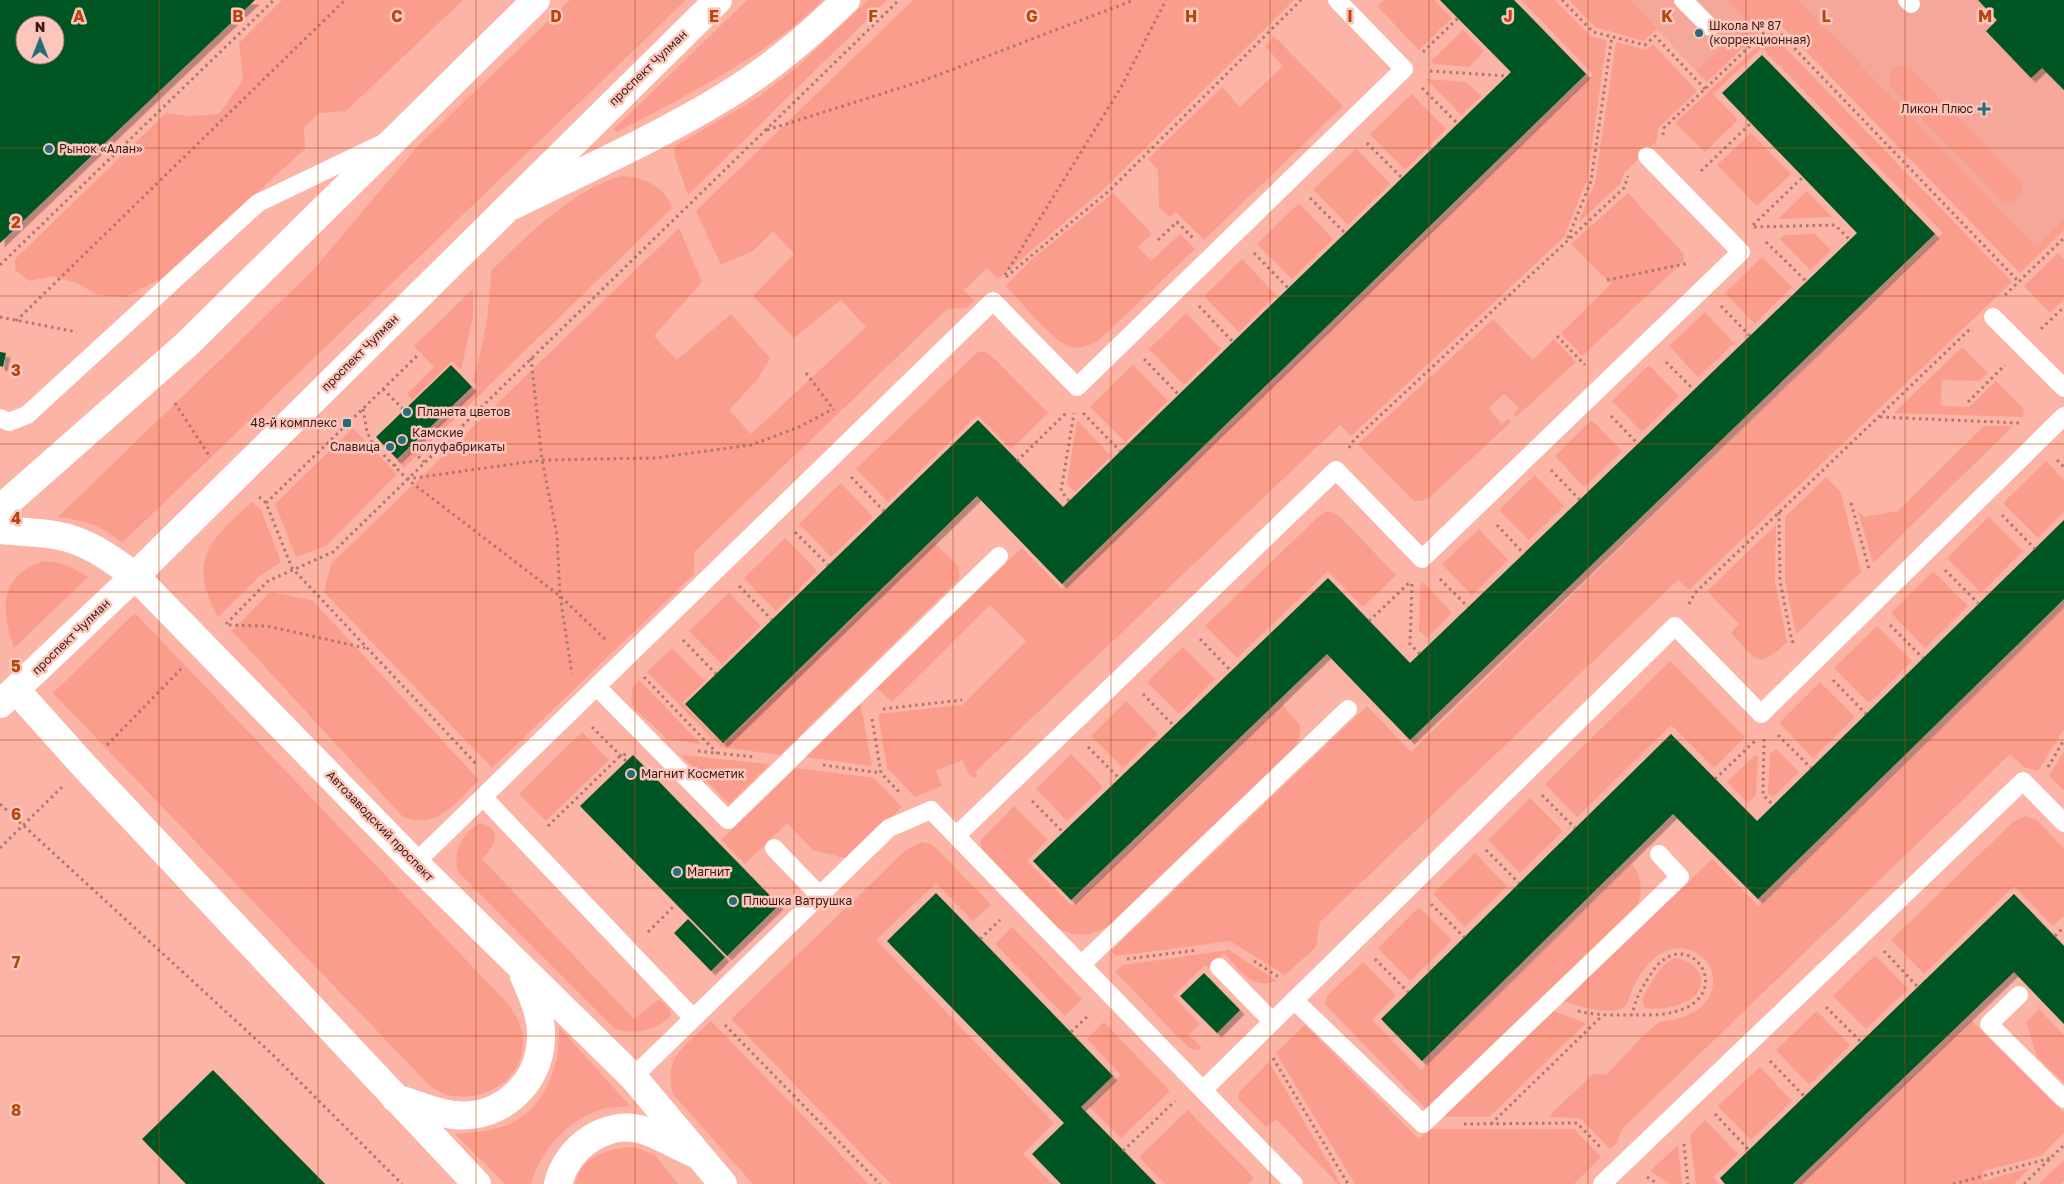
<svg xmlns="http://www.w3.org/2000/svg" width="2064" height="1184" font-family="'Golos Text',sans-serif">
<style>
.built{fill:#f5a799}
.green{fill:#fa9d8d}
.building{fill:#005624;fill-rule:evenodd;filter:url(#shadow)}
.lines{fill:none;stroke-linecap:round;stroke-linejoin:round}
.path{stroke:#ae766c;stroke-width:3;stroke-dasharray:2.5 4;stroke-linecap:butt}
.lane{stroke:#fff;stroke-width:18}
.street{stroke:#fff;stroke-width:28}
.secondary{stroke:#fff;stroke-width:28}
.grid{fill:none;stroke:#b4460e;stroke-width:1;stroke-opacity:0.55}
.poi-dot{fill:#256e79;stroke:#fdc6bc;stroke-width:2}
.labels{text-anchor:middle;stroke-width:5;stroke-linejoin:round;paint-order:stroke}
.poi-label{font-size:12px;fill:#3b1a14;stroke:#fdc6bc;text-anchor:start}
.street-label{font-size:12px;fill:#3b1a14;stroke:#fdc6bc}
.grid-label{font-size:16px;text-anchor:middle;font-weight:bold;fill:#b4460e;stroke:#fdc6bc;stroke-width:5;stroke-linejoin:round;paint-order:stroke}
</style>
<defs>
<filter id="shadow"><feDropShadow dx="4.5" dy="4.5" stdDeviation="0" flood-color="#0004"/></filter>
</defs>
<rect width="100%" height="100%" fill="#fcb4a7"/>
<path class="built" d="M1611,0h160l-75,71 -39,-42z
M1799,0h265v219l-29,27z"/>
<path class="green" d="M282,0h181l-117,111 -27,2 -15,15 1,21 -141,128 -39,20 -27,-2 -21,-12 -25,-7 -22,5 -15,-11v-11l151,-146 24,3 29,-2 24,-34 -4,-37z
M570,0h116l-564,543c-19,-17 -38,-23 -64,-26l256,-248 104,-123z
M747,0h76c-59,58 -134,93 -206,132l-3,-3z
M868,0h19l-199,195 -14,-40 1,-9 79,-46 42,-32z
M913,0h381l-188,187 -108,92 -11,-11 -23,22 10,11 -7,7 -20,1 -253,243v22l-202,194 -168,-176 7,-28 348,-336 23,54 -48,54 23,24 54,-46 39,44 -13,22 -28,30 22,24 115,-107 -25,-27 -47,38 -41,-42 41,-42 -21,-23 -20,20 -32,14 -25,-54z
M1384,0h50l18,18 -33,32 -42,-44z
M1521,0h34l35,36 17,4 -20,140 -23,57 -213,199 -11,-11 -364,346 1,5 -2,2 -6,-3 -7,-15 -26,11 6,15 -27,11 -28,-29 -9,-54 84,-9 64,-64 -36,-36 -98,97 -15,-14 145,-140 40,41 531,-515z
M1569,0h61l27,29 -13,12 -49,-14z
M1728,0h71l236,246 29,-27v11l-44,43 -246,-255 -67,64 -11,-11 53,-50z
M1463,30l21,21 -15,16 -36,-3 -2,-3z
M1771,33l241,249 -323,308 -11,-10 -45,43 -313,299 -4,25 -31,28 -55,-34 -114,15 -5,-5 256,-245 44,46 532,-519 -181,-185 -49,46 25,26 -33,32 -30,-29z
M1274,36l69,70 -139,134 -28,-28 -6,5 -11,-10 -1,-37 -10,-11 74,-72 18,20 43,-41 -18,-20z
M1616,42l30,8 7,-6 44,47 -39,37 -1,13 -33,32 -4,11 -42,39 17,-40z
M1901,65l8,2 113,116v8l-8,13 -11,-2 -113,-116c-3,-12 1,-15 11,-21z
M1426,79l40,3 15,14 -20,19z
M1412,94l34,35 -41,41 -35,-36z
M1751,133l40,41 -34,32 -40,-41z
M1356,148l34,36 -42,41 -35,-35z
M621,176c21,1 45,10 51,32l-268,260 -5,-5 79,-76 -5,-6c12,-42 16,-67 18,-110 33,-33 84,-83 130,-95z
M1807,191l25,26 -54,2z
M1113,193l39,41 -14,13 13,14 29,-27 15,15 -98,93c-8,3 -17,7 -26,5 -17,-4 -52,-47 -65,-61l24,-25z
M1628,193l55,60 1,8 -102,95 -21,-23 50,-49 -40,-40z
M1299,203l34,36 -41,40 -35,-35z
M1815,234l16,16 -21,20 -30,-31 5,-4z
M2058,253l6,6v40l-14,14 -26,-27z
M1762,257l30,30 -37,37 -30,-31z
M1242,259l34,36 -37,37 -35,-36z
M473,289v27l-12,54 -9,-9 -40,39 -5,-6 27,-27 -20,-21z
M1705,312l29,31 -36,34 -29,-31z
M1186,313l35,36 -37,36 -35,-36z
M1493,319l40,41 21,-21 22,23 -60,55 -3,-3 6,-6 -15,-14 -15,14 13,16 6,-5 3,3 -81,75 -8,4h-8l-56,-57z
M1962,347l26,26 -9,8 -37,-1 -1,26 28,1 27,-26 28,28 -1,8 -129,-4z
M978,352h7l8,5 55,56 -37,36 -34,-34 -89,87 -32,-33z
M1133,365l35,36 -43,41 -35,-35z
M1649,365l30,31 -37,36 -30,-31z
M1077,420l34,36 -36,36 -8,-8z
M1592,420l30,31 -38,36 -29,-31z
M1984,426h29l-140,137 -15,-52 6,6 34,-6z
M353,428l44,46 -71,72 -30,11 -21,-53z
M2046,461l18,19v32l-26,26 -35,-35z
M1535,475l29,31 -35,34 -30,-30z
M1826,477l15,16 20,79 -65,62 -11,-53v-64z
M841,483l32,34 -42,40 -32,-33z
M252,502l9,8 20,52 -20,13 -43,42c-32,-57 -7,-78 34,-115z
M1326,512h6l8,5 56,58 -33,32 -35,-36 -91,87 -32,-32 113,-109z
M1989,517l34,34 -42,42 -34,-35z
M1776,525l-1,57 12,60c-31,30 -31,17 -56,-9l8,-9 -32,-33z
M1479,529l29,31 -36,35 -30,-31z
M785,538l32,33 -41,40 -32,-33z
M934,542l24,24 2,12 -180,177 -59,-8 -74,-75 25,-24 33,33 -23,22 42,42z
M44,561c18,1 29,6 44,16l-74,71c-14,-40 -14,-73 30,-87z
M1933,571l35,35 -43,42 -34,-35z
M1423,582l29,31 -25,25 -8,-7 1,-45z
M270,592l42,8 167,180c-24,22 -40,50 -76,37l-171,-186z
M729,593l32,33 -39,38 -33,-33z
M2064,608v121l-26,42 -14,-4 -14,-13 -388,375 -6,15 -6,5 -30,-31 -32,-1 45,-43 13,1c17,-17 33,-37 51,-51 5,-4 13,-3 18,-5 19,-4 38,-16 38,-37 0,-10 -3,-20 -12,-26 -32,-23 -60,10 -71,39 -2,5 -1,9 -7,13 -12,8 -46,-2 -59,-7l148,-142 46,47z
M135,613l375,393c7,11 13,23 13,36 0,39 -41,61 -75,53 -6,-1 -12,-6 -18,-9l-377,-393z
M1877,626l35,35 -43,42 -35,-35z
M1183,647l32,32 -36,35 -32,-32z
M1670,661l75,76 -31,31 -43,-43 -94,92 -32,-33z
M639,680l62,64 -34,-5 -33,-31 -3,-8 1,-10z
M1820,682l35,35 -42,41 -34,-35z
M1126,701l32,33 -35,34 -32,-32z
M860,702l12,64 -67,-9z
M1282,704l18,21v11l-5,11 -186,179c-20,11 -33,12 -53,1l-75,-79v-8l33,-34 34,34 -21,21 45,45z
M582,732l27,28 -63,61 -27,-27z
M1776,749l23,23 -26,25 -5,-4 2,-39z
M2064,751v39l-15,-14z
M1071,754l32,33 -36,34 -31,-32z
M681,755l89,9 -41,40z
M1754,756h4l-2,39 -8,8 -21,-21z
M796,768l78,10 28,29 -53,52 -36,-9 -26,-27 -42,41 -24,-24z
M1530,798l33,33 -43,42 -32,-33z
M2025,816l12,4 27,29v67l-11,10 -39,-40 -90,88 -33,-34 122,-118z
M481,823c24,8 12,24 1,36l152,160 24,-19c7,2 12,8 13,15 -13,16 -37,20 -56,14l-157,-157c-6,-20 5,-40 23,-49z
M921,842l10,2 7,6 53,55 -18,16 -37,-38 -60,57 178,183 -31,31 29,30h-161l-160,-165 174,-168z
M1475,853l32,33 -42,41 -32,-33z
M1632,864c11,14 11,30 4,45l-210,200 -101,-105 2,-8 36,-34 33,33 -24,25 49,50z
M1419,907l33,33 -42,41 -32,-33z
M1012,927l70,72 -17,17 -70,-72z
M1229,950l48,31c-26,10 -37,-11 -53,-28l-15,15 -4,-3 -32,31 27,28 -11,11 13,13 -4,2 -9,-2 -74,-76 8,-7z
M1875,955l33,34 -42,40 -33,-33z
M1675,958c16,1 35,18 22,35 -10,13 -36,18 -52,15l-3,-9c9,-16 16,-33 33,-41z
M2039,1009l25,26v48l-27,-26 -11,-35z
M1553,1011l33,12 -97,94h-46z
M1817,1011l33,34 -41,40 -33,-35z
M1971,1020l93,93v20l-23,23 -58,15v10l47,-13 -16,16h-215z
M711,1021l158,163h-116l-80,-90c-10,-39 13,-48 38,-73z
M1104,1022l66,69 -49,47 -32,-32 32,-31 -34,-36z
M1305,1025l114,114 12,-10h143l27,28 -27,27h-219l-79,-131z
M559,1027l71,79c-10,1 -21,1 -31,4 -33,12 -58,40 -68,74h-26l-50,-50c18,-2 40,-3 57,-11 36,-19 48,-58 47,-96z
M1269,1062l72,122h-3l-62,-65 -10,8 -28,-28 1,-7z
M1760,1067l32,34 -41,39 -33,-34z
M1188,1110l66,68 -6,6h-83l-26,-27z
M1705,1120l33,34 -25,23 6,7h-23l-6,-48z
M1678,1145l4,39h-12l-20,-13z
M634,1147l21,8 23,29h-103c6,-28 33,-36 59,-37z
M2064,1160v21l-3,3h-22z"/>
<path class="building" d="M0,0h255l-255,243zM25,25h30v30h-30z
M1440,0h74l72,74 -524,510 -85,-88 -254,247 -38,-39 293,-284 85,87 448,-435z
M1978,0h86v90l-22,-22 -11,10 -45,-47 11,-11z
M1762,55l173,179 -525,506 -83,-86 -256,246 -38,-39 295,-283 82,85 447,-430 -135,-140z
M0,352l6,1 -3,14 -3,-1z
M451,365l21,22 -75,72 -21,-22z
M2064,520v79l-306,300 -85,-85 -251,247 -41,-42 290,-285 86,87z
M633,755l146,150 -52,51 -147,-150z
M936,893l177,183 -32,31 75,77h-95l-29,-30 32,-31 -177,-182z
M2014,894l50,52v78l-50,-52 -221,212h-68l-5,-6z
M688,919l37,38 -14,14 -37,-38z
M1204,973l36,37 -23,23 -37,-37z
M213,1070l112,114h-139l-44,-45z"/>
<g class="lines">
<path class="path" d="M1562,0l31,32 52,13 10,-9 50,53
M1423,52l35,-34
M1430,71l77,5
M1422,88l36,36
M767,130l158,-50 209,-80
M1663,135l1,-7 108,-103 247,257
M1367,143l35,35
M1701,171l50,-48
M1310,198l35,35
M1753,225l50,-48
M1754,227l81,-2 15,15
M1568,238l23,-57 21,-145
M1158,240l19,-18 16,16
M1766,242l41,40
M1254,253l34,35
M0,265l274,-265
M1005,275l115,-186 46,-89
M1006,277l104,-87 191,-190
M1607,280l82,-17
M2005,295l59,-57
M1199,306l34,36
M1721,306l29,30
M0,317l77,15
M16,321l329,-321
M2041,329l23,-22
M1557,336l28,29
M531,358l11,102 15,75 3,61 12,78
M1144,359l35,36
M1666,362l28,28
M806,373l28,37
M383,389l21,21
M1968,402l37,-37
M175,403l35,54
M363,409l4,23 6,12 34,35 153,117 46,44
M1083,413l37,38
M1611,416l27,28
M1880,417l139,6
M409,447l15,15
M1349,448l5,-8 270,-252 4,-12
M2057,460l7,7
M1017,461l50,-49
M394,466l17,-17
M1551,470l29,30
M851,477l33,34
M407,479l135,-19 113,-2 96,-13 48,-18 34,-18
M259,497l7,6 26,65 186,198
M1069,501l-8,-10 13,-78
M266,503l152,-148
M1851,503l18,66
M1779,512l1,69 12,60 3,2
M2002,515l33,34
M1497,525l27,29
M795,532l33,33
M1945,570l33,33
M1440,579l28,28
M1412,584l-2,60 10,10
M739,586l33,34
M1689,604l6,-11 275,-264
M1369,621l41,-39
M226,624l42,-43 65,-29 566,-552
M229,625l38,1 98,22
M1890,625l33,33
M1200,639l31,32
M683,640l33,34
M644,677l73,76
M1833,680l33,34
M1143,694l31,32
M883,709l79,-9
M872,719l9,54 20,21
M592,727l34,34
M1778,735l33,33
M1764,739l-1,56 10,10
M107,745l74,-76
M1088,747l31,31
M698,751l56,6
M823,765l58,8
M2048,767l16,-27
M1715,779l41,-39
M1542,795l33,33
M1032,801l31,31
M0,804l273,251 129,129
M548,826l72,-70 6,-2
M0,848l62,-61
M1486,850l33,33
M1431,904l33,33
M648,932l28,-28
M2055,936l9,-9
M980,939l20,-19
M1884,951l34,36
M1127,959l71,-9
M1375,959l33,33
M1254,961l26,17
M1826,1007l35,35
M1578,1011c20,5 41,4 61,4 119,4 50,-108 10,-38 -8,12 -14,23 -17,38
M725,1025l155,159
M1071,1032l19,-18
M1273,1058l75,126
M1770,1061l35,36
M1715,1114l34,36
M1464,1124l113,-1 25,26
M1491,1124l112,-109
M1684,1144l4,40
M1123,1151l52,-50
M1647,1177l11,7
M1953,1184l98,-26
M2024,1184l40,-39"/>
<path class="lane" d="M1683,0l27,27
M1907,0l4,4
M1993,317l71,71
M0,418l9,4 18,-7 231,-212 123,-59
M597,687l131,133 271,-264
M483,797l210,221
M956,836l380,-366 86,89 319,-307 -94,-96
M774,848l46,48
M415,863l578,-562 84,86 327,-318 -67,-69
M1081,965l267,-256
M1219,967l53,54
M2019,995l-30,29 75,75
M1294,1000l129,124 257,-247 -21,-23
M633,1077l256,-249 42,-18 363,374
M1203,1090l472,-464 86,88 303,-298
M1602,1184l421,-403 41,42"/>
<path class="street" d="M514,205c70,-35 143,-67 210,-108 45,-27 85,-61 122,-97"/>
<path class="secondary" d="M0,509l186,-164 350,-345
M0,530c18,2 37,2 55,5 31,5 55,23 80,41l280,287 218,214 90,107
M16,690l69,77 392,417
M0,704l135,-128 583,-576
M395,1098c19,5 40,15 59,17 46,5 86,-31 87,-77 1,-22 -8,-41 -17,-62
M558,1184c8,-36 48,-65 85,-54 17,5 34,16 50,23"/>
</g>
<path class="grid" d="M159,0v1184M318,0v1184M476,0v1184M635,0v1184M794,0v1184M953,0v1184M1111,0v1184M1270,0v1184M1429,0v1184M1588,0v1184M1746,0v1184M1905,0v1184M0,148h2064M0,296h2064M0,444h2064M0,592h2064M0,740h2064M0,888h2064M0,1036h2064"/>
<g class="poi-dot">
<circle cx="1699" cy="33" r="5"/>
<path d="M1981.5 101.5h5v5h5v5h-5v5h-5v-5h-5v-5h5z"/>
<circle cx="49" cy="149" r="5"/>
<circle cx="407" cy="412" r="5"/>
<rect x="342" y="418" width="10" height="10" rx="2.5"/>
<circle cx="402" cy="440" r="5"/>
<circle cx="390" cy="447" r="5"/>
<circle cx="631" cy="774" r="5"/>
<circle cx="677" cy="872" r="5"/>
<circle cx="733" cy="901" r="5"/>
</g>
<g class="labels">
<g class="poi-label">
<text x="1709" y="30">Школа № 87<tspan x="1709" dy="14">(коррекционная)</tspan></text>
<text x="1973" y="113" text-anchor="end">Ликон Плюс</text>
<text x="59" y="153">Рынок «Алан»</text>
<text x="417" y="416">Планета цветов</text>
<text x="337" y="427" text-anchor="end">48-й комплекс</text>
<text x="412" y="437">Камские<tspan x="412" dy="14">полуфабрикаты</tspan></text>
<text x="380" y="451" text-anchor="end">Славица</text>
<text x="641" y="778">Магнит Косметик</text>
<text x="687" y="876">Магнит</text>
<text x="743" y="905">Плюшка Ватрушка</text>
</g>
<g class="street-label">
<text transform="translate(648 68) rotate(-44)" y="4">проспект Чулман</text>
<text transform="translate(360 353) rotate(-45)" y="4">проспект Чулман</text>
<text transform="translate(71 637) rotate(-44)" y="4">проспект Чулман</text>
<text transform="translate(380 826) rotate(46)" y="4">Автозаводский проспект</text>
</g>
</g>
<g class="grid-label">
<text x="79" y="22">A</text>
<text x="238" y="22">B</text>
<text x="397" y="22">C</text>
<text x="556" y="22">D</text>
<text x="714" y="22">E</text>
<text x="873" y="22">F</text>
<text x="1032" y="22">G</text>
<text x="1191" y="22">H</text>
<text x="1350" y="22">I</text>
<text x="1508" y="22">J</text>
<text x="1667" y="22">K</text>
<text x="1826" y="22">L</text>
<text x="1985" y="22">M</text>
<text x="16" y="228">2</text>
<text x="16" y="376">3</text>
<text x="16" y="524">4</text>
<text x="16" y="672">5</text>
<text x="16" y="820">6</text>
<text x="16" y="968">7</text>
<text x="16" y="1116">8</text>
</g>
<g transform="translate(40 40)"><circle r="24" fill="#fdc6bc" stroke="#af8179"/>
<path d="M0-4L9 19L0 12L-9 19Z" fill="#256e79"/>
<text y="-8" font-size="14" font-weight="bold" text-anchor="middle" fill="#3b1a14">N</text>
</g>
</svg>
